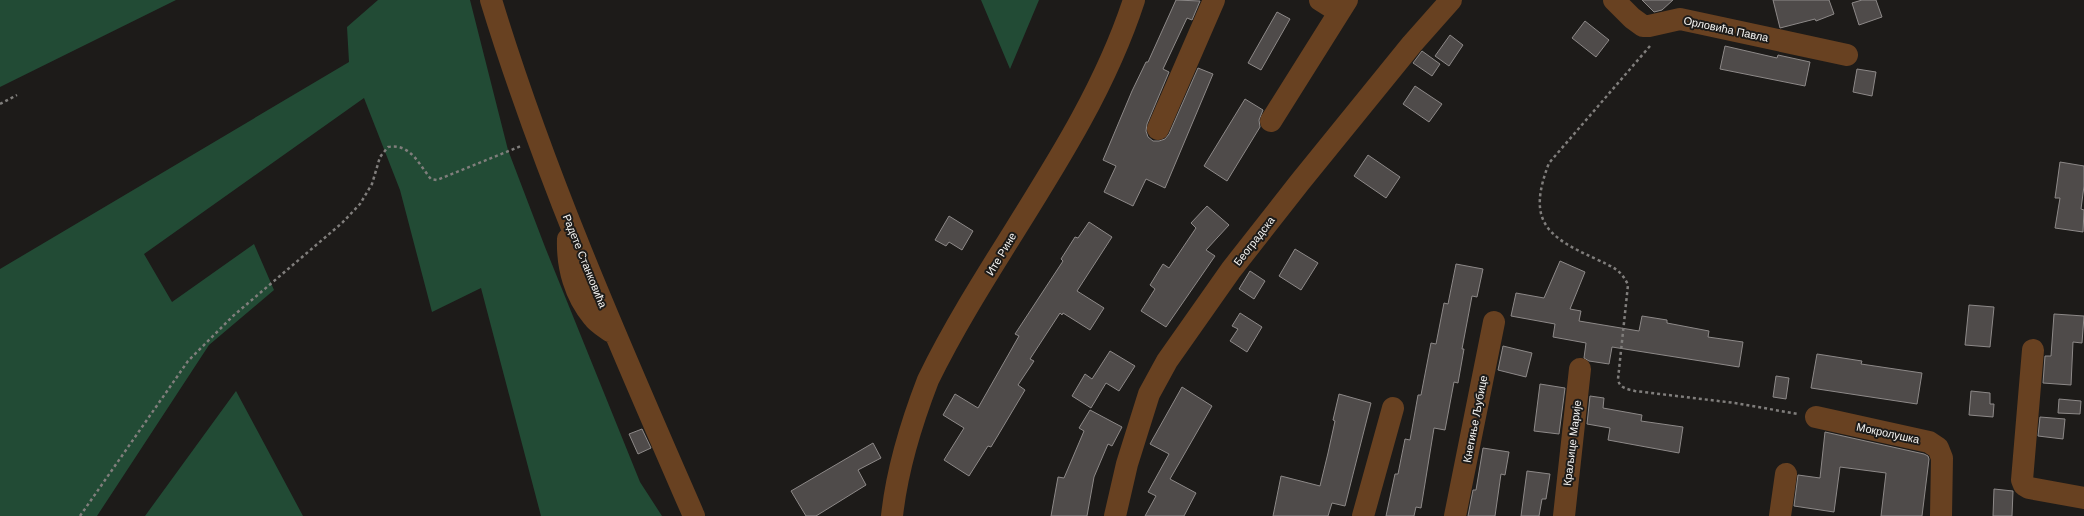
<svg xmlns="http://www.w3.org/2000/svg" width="2084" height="516" font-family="Helvetica,sans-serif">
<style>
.green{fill:#224b35}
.building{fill:#4f4b4a;stroke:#8d8988}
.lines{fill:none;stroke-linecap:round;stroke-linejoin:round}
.path{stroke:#807e7c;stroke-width:2.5;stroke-dasharray:3 3;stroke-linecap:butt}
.minor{stroke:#684121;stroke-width:22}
.labels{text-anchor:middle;stroke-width:4;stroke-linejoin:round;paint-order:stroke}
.street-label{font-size:11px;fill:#f6f5f3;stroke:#1d1b19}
</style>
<rect width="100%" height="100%" fill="#1d1b19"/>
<path class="green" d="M0,0h176l-176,87z
M378,0h92l38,150 37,97 95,235 22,34h-121l-60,-228 -49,24 -32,-122 -36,-92 -220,156 28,48 82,-58 20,46 -65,55 -112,171h-97v-247l349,-207 -2,-35z
M981,0h58l-29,69z
M236,391l67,125h-158z"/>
<path class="building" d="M1176,0l24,1 -8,19 -5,-2 -24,51 6,3 -22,52 -1,7 2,6 5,4h6l6,-2 4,-5 29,-66 15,6 -48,114 -19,-9 -13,27 -29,-14 12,-26 -13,-6 29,-69 14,-29h2z
M1642,0h31l-11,10 -8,2z
M1773,0h56l5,14 -18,7 -1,-2 -35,9z
M1862,0h14l6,17 -23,8 -7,-22z
M1277,12l13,7 -29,51 -13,-7z
M1585,21l24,19 -13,17 -24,-19z
M1450,35l13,10 -14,21 -14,-10z
M1725,46l52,12 1,-3 32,7 -5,24 -85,-17z
M1422,51l18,13 -8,12 -19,-13z
M1857,69l19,3 -4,24 -19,-4z
M1415,86l27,18 -13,18 -26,-18z
M1245,99l18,11 -4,10 1,7 -33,54 -23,-15z
M1368,155l32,22 -14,21 -32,-22z
M2060,162l24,4v20l-3,23 3,1 -1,22 -28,-4 5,-30h-5z
M1207,206l22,19 -23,25 9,6 -49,71 -25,-16 14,-22 -5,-4 13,-21 6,4 27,-40 -5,-5z
M949,216l24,15 -11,19 -13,-8 -3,4 -11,-6z
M1089,222l23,15 -35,54 27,17 -14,22 -27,-17 -1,2 -2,-2 -30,46 4,2 -16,24 7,5 -34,57 -3,-1 -19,30 -25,-16 20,-32 -21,-13 12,-21 23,14 41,-72 -4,-2 48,-73 -2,-2 14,-22 3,1z
M1295,249l23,14 -17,27 -22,-14z
M1560,261l25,11 -15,37 11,2 -2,10 60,10 3,-15 25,4v3l42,8 -1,6 35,5 -4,25 -127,-20 -3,17 -20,-3 -5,-3 2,-15 -33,-6 2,-13 -44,-8 5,-23 28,5z
M1456,264l27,5 -6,28 -5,-1 -10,53h2l-6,34 -4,-1 -9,48 -11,-2 -13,80 -5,-1 -2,9h-28l9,-42h3l7,-35 5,1 8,-45h3l10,-52 5,1 8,-41 4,1z
M1250,271l15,10 -11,18 -15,-10z
M1969,305l25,2 -4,40 -25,-2z
M1240,313l22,14 -15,25 -17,-11 8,-12 -6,-3z
M2054,314l30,2 -2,27 -9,-1 -2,43 -28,-2 2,-27h6z
M1503,346l29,7 -6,24 -28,-7z
M1110,351l25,15 -16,25 -13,-8 -15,25 -19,-12 13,-22 7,5z
M1817,354l45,7 -1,3 61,9 -5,31 -106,-16z
M1776,376l13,2 -3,21 -13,-2z
M1540,384l25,4 -6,46 -25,-3z
M1182,387l30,19 -42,73 26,14 -12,23h-39l11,-20 -8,-4 21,-38 -19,-10z
M1971,391l19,2v11h4l-1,13 -24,-2z
M1339,394l32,9 -26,103 -13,-3 -4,13h-55l8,-40 39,10 8,-33 7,-32 -2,-1z
M1590,396l14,2 -1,10 39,7 -1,6 42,6 -4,26 -71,-13 2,-12 -23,-4z
M2059,399l22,2 -1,13 -22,-1z
M1090,410l32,17 -10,19 -4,-2 -14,33 -7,39h-36l7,-39 6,1 20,-47 -5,-3z
M2040,417l25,2 -2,20 -25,-3z
M642,429l9,19 -13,6 -9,-20z
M1825,432l99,22 4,2 1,3 -7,57h-41l5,-43 -46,-6 -6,45 -40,-6 4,-31 22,3z
M873,443l8,15 -23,12 8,15 -50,31h-10l-15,-25z
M1483,448l26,4 -4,23 -4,-1 -6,42h-27l5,-26h3z
M1527,471l23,3 -4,25h-4l-3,17h-18z
M1994,489l19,2 -1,25h-19z"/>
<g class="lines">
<path class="path" d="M1650,46l-101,117c-22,57 -4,73 47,96 16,8 25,10 32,26l-10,94c1,9 9,10 17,12l100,12 63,11
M0,104l17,-9
M80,516l108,-155 45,-45 109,-93 18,-19 12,-20 8,-27 8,-10c23,-4 31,18 43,32l6,1 84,-34"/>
<path class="minor" d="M491,0c54,177 129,346 203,516
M1320,0l19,12
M1614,0l18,18 11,8h6l31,-7 167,36
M1271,121l76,-121
M1158,129l56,-129
M568,239c-1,28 7,57 25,78 4,6 11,10 17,14
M2033,350l-11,130 2,5 5,3 55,10
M1816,417l113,25 9,6 4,10 -1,58
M892,516c5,-47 19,-92 36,-136 63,-129 161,-242 206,-380
M1115,516l12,-52 22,-70 18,-33 64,-91 69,-88 112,-138 39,-44
M1363,516l30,-108
M1455,516l39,-194
M1564,516l16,-147
M1780,516l6,-42"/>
</g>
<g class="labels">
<g class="street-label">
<text transform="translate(1726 29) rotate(12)" y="4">Орловића Павла</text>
<text transform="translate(1254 241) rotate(-52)" y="4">Београдска</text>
<text transform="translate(1001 254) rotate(-59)" y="4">Ите Рине</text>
<text transform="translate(585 261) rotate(68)" y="4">Радете Станковића</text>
<text transform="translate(1475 419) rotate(-79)" y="4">Кнегиње Љубице</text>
<text transform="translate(1888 433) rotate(12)" y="4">Мокролушка</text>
<text transform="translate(1572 443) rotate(-83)" y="4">Краљице Марије</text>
</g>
</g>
</svg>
